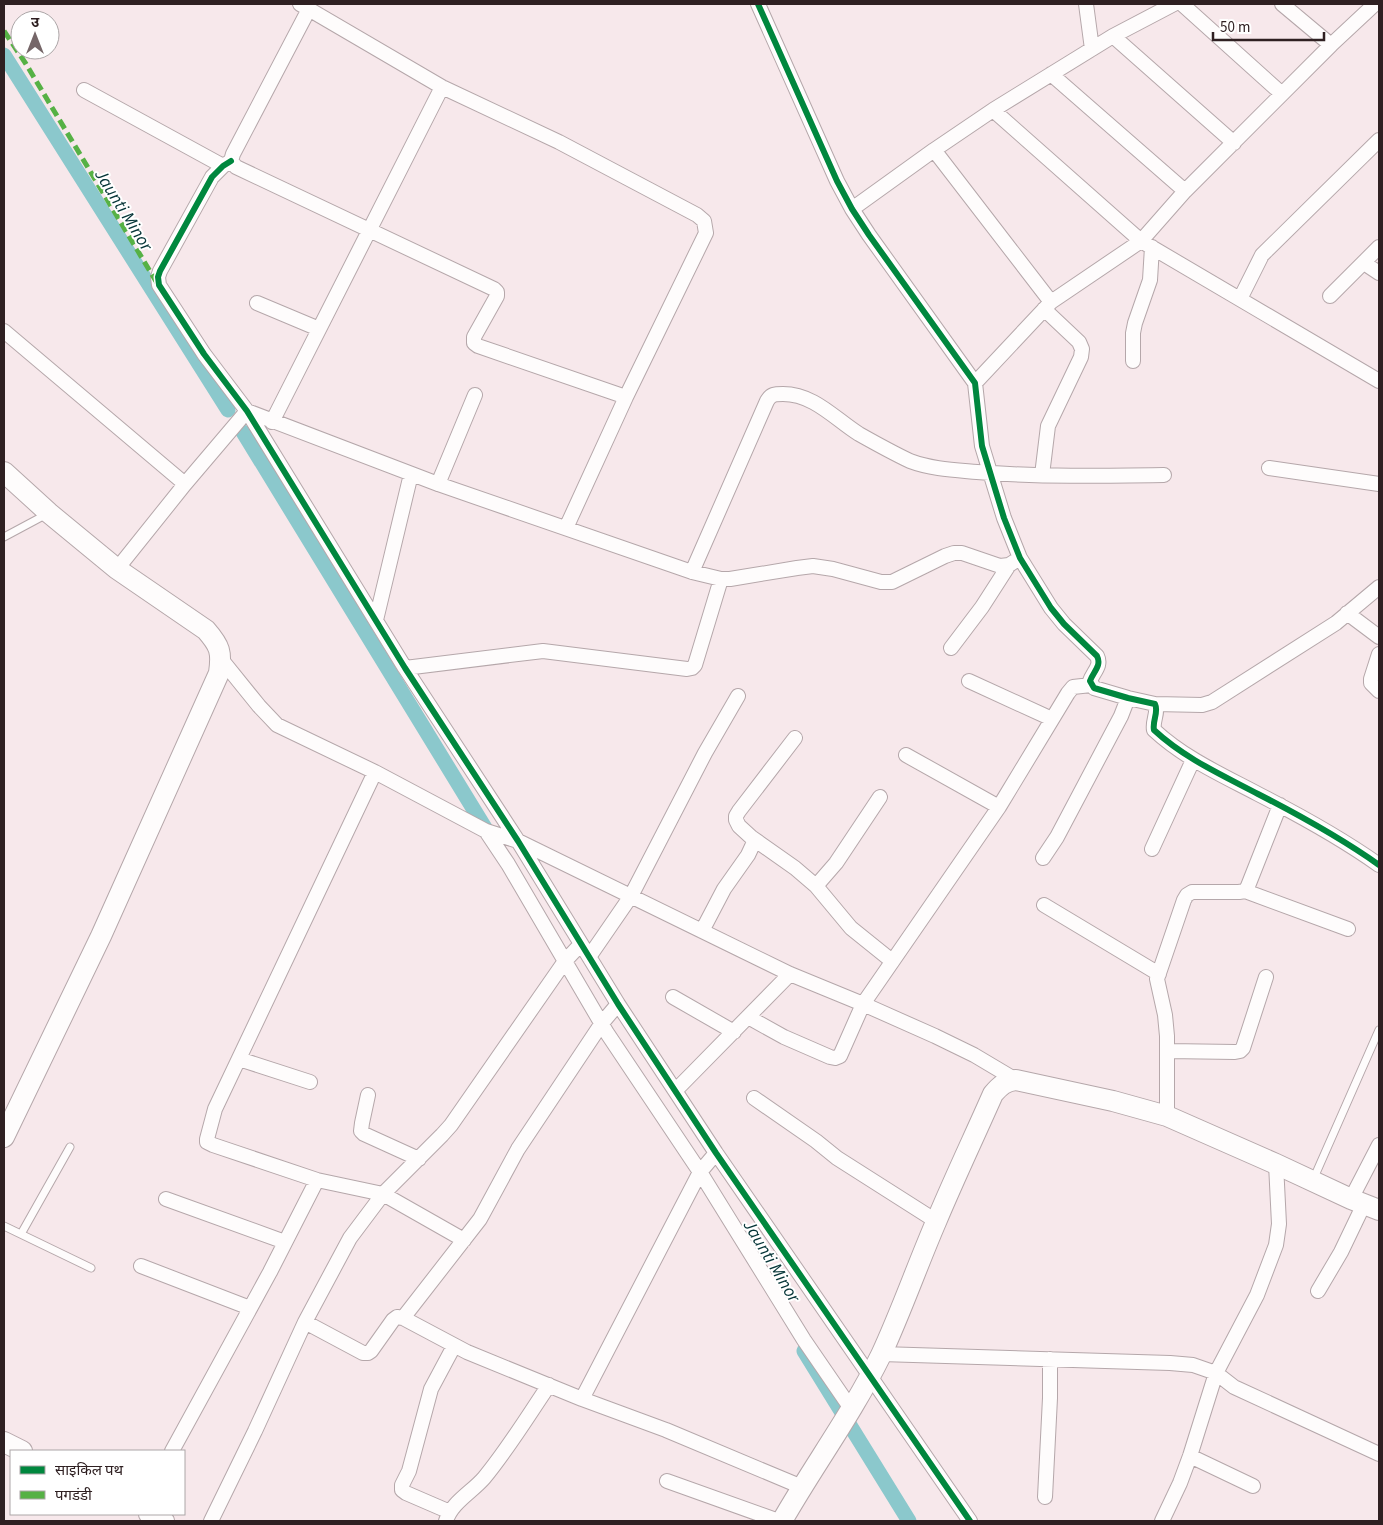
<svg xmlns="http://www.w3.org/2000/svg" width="1383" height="1525" font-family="'Source Sans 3','Noto Sans Devanagari',sans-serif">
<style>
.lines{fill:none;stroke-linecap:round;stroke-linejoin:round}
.canal{stroke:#8bc8cc;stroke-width:15}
.lane-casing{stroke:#b5a7aa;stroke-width:9}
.street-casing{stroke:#b5a7aa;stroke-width:16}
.secondary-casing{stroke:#b5a7aa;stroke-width:22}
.lane{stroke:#fefcfc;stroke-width:7}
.street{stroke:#fefcfc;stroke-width:14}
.secondary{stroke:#fefcfc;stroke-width:20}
.quiet{stroke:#56b145;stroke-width:5;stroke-dasharray:10 5;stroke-linecap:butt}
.cycleway-casing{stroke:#fff;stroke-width:9}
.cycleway{stroke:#00873e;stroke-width:6}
.labels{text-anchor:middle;stroke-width:4;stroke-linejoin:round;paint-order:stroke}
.water-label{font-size:18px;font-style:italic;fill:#053437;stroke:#fff}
</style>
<rect width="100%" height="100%" fill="#f7e8eb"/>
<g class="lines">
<path class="canal" d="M4,55l224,355
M243,432l247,404
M804,1351l105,170"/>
<defs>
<path id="lane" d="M4,537l43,-23
M1313,1180l66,-150
M4,1226l87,42
M21,1234l49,-87"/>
<path id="street" d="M300,4l142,83 117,55 138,73 7,6 2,12 -80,164 -60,131
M758,4l79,177 15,28 17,26 106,148 7,63 22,72 16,40 31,50 13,16 33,32c5,10 -4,16 -7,25l4,7 34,10 27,6c4,8 -3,17 -1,26 30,28 68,45 104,64 41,21 83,44 121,71
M1086,4l6,45
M1182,4l100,90
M1282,4l49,41
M309,9l-76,145 -2,7 5,6 258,122 3,3v4l-23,41v6l4,3 148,51
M1113,36l121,107
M1051,74l134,117
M84,90l139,76
M993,110l148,131 238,140
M934,150l117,152
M231,161l-8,5 -11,11 -52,94 -2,6 1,8 45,69 43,57 158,257 113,173 100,163 98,149 254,368
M852,209l82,-59 59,-40 120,-74 61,-32
M1364,263l15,10
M1330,296l49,-49
M1240,299l22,-44 117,-115
M257,303l62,26
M4,331l181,153
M1133,361v-28l2,-10 15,-43 2,-33
M975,383l76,-81 90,-61 44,-50 146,-146 44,-41
M247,411l191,73 254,88 29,7h9l67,-11 16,-2 20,3 48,13h11l53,-26 9,-3h8l38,13 9,-1 11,-7
M272,422l170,-335
M1269,468l110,16
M1042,475l6,-49 33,-69 1,-8 -3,-7 -35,-33
M438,484l37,-89
M117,569l68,-85 62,-73
M692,572l75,-171c4,-7 8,-7 16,-7 31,0 52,25 76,40 16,9 34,19 51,27 21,8 45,9 67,11 63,5 125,4 187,3
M1347,613l32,24
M376,620l35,-146
M951,648l31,-41 27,-42
M1379,654l-8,25v4l8,8
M221,659l38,47 18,19 98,47 111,59 32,10 272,133 73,30 72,32 39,19 42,25
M405,668l138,-17 144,18 5,-1 3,-3 26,-86
M969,681l83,38
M1155,704l47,1 10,-3 124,-79 43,-36
M795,738l-56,73 -3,5v4l3,6 12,11 44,31 21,18 35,42 41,33
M906,755l93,52
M375,772l-160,337 -8,30v3l6,3 104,35 66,14 81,46
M486,831l22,33 99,169 93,139 104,168 48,70
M1152,849l41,-89
M1043,858l14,-21 64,-121 7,-18
M816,886l20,-23 44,-66
M1245,891l103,38
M1044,905l115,69
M702,931l22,-42 24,-34 7,-15
M589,957l42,-61 74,-143 33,-57
M673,997l61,35
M748,1017l36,20 46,20 5,1 5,-2 23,-52 136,-197 69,-114 5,-6 18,-2
M1168,1051l67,1 5,-1 3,-3 23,-71
M239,1059l71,23
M676,1090l114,-116
M368,1095l-6,28 -1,8 3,3 55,25
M754,1098l62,43 21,17 99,63
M1167,1116v-80l-2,-21 -8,-36 27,-79 3,-5 5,-3h47l6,-1 3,-5 32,-81
M166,1199l119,43
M1351,1199l28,-54
M141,1266l109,42
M1318,1291l23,-39 23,-48
M403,1318l77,-99 38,-70 84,-126 16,-19
M305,1322l58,31h5l3,-2 22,-31 4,-3 6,1 64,34 115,47 84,31 136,57
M881,1354l289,9 23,2 23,8 18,14 145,67
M582,1399l118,-227 16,-19
M172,1451l98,-179 47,-92
M1190,1456l63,30
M667,1481l112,40
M1045,1497l5,-99v-39
M450,1512l-44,-19 -4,-3v-5l7,-14 22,-82 23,-43
M211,1521l44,-90 50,-109 45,-84 33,-44 59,-59 9,-10 114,-164 16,-17
M446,1521c5,-18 26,-29 38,-43 24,-29 44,-62 65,-93
M1162,1521l18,-38 10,-27 26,-83 41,-78 19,-50 3,-21 -3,-60"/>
<path id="secondary" d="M4,472l45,41 68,56 89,61c14,16 16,22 13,43l-118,263 -97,201
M4,1442l18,9
M149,1514l15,7
M782,1521c32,-56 70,-107 99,-166 20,-43 36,-89 55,-133 18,-43 38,-85 57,-128 7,-8 12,-13 23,-14l97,21 54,15 109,48 75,35 28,11"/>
</defs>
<use href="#lane" class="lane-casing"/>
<use href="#street" class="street-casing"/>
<use href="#secondary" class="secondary-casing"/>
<use href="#lane" class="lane"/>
<use href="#street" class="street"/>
<use href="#secondary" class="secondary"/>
<path class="quiet" d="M4,31l22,33 131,219"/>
<defs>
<path id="cycleway" d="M758,4l79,177 15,28 17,26 106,148 7,63 22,72 16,40 31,50 13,16 33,32c5,10 -4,16 -7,25l4,7 34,10 27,6c4,8 -3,17 -1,26 30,28 68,45 104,64 41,21 83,44 121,71
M231,161l-8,5 -11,11 -52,94 -2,6 1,8 45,69 43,57 158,257 113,173 100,163 98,149 254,368"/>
</defs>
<use href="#cycleway" class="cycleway-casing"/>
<use href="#cycleway" class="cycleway"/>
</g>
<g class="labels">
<g class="water-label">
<text transform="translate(124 210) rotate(58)" y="6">Jaunti Minor</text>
<text transform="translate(772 1261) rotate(59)" y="6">Jaunti Minor</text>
</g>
</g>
<rect width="1383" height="1525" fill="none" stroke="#2f2022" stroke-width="10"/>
<rect x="10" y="1450" width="175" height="65" fill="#ffffff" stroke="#aca6a7"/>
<rect x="20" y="1466" width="25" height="8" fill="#00873e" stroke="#aca6a7"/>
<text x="55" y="1475" font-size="15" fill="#2f2022">साइकिल पथ</text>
<rect x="20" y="1491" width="25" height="8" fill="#56b145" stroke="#aca6a7"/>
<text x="55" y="1500" font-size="15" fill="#2f2022">पगडंडी</text>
<g transform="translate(35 35)"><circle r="24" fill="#ffffff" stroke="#aca6a7"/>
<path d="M0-4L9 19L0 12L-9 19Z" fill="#756668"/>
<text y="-8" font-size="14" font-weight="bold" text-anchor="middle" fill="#2f2022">उ</text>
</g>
<path d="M1213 32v8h111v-8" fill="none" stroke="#2f2022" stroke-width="2.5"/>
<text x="1220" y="32" font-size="15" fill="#2f2022" stroke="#ffffff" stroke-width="4" paint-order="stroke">50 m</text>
</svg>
